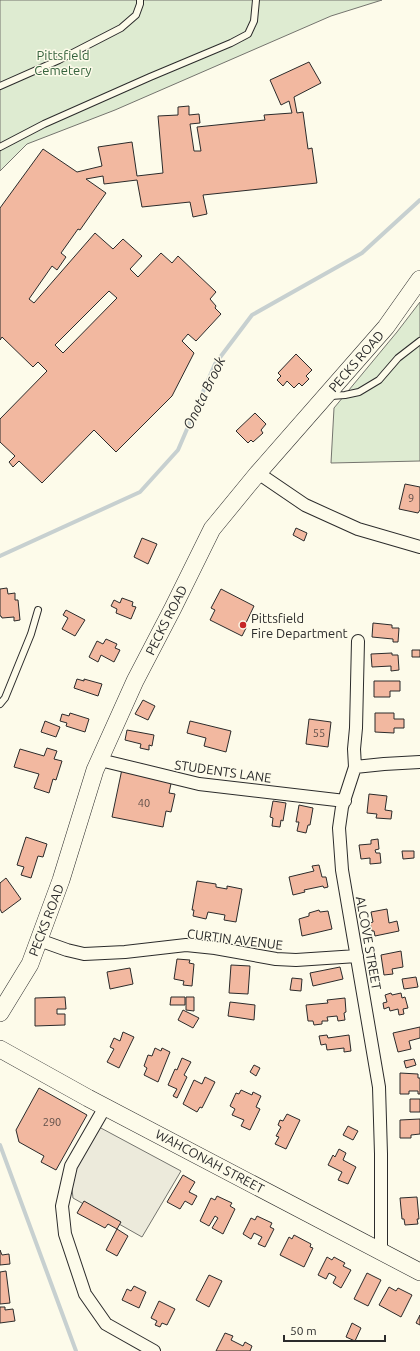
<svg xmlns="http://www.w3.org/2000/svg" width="420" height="1351" font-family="Ubuntu,sans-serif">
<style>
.green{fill:#deebd1;stroke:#74746e}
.parking{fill:#eceadb;stroke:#74746e}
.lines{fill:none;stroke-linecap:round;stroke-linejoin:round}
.stream{stroke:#c7d0d0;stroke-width:4}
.building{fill:#f2b8a0;stroke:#2b2b2b;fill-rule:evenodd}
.lane-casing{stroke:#2b2b2b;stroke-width:8}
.street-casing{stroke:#2b2b2b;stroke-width:14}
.secondary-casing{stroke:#2b2b2b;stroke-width:18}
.lane{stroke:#fdfbea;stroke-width:6}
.street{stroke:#fdfbea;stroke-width:12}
.secondary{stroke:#fdfbea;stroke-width:17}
.poi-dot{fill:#c62828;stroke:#fdfbea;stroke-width:1.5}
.labels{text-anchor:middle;stroke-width:3;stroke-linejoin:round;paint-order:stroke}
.number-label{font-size:11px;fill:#5d4e48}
.park-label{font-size:13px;fill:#34623c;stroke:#fdfbea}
.street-label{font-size:13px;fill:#2b2b2b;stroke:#fdfbea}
.poi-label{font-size:13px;fill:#2b2b2b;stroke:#fdfbea;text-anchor:start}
.water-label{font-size:14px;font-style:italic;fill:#2b2b2b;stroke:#fdfbea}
</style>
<rect width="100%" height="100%" fill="#fdfbea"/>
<path class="green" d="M0,0h382l-51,16 -216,94 -88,34 -27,27z
M420,302v159l-89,2 3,-55 63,-76z"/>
<path class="parking" d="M99,1127l82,44 -39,66 -69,-39 -2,-17 7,-19z"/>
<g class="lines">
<path class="stream" d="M0,556l140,-64 38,-42 37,-86 37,-49 110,-62 58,-53
M0,1145l76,206"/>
</g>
<path class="building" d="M309,62l12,21 -27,14 3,16 6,-1 5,37 4,-1 5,35 -114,12 4,19 -14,3 -3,-15 -48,5 -5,-27 -33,4 -1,-8 -17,3 20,14 -26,37 -2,-1 -17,24 5,4 -9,13 -5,-4 -23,33 5,4 61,-70 18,16 10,-10 19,17 -12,13 8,8 23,-24 11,10 6,-7 38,36 -6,7 6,7 -1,2 6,6 -25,27 -8,-7 -6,7 12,12 -22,43 -56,56 -22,-22 -52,53 -23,-22 -6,6 -4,-5 6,-6 -15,-14v-23l47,-48 -9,-9 -5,5 -31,-30 -2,3v-132l43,-59 34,23 25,-6 -4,-19 34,-5 5,34 26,-3 -5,-57 20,-1v-8l11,-1v9l10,-1 1,9 -10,1 4,27h7l-4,-24 68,-7 -1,-5 28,-2 -3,-12 -8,4 -11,-25zM109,291l8,7 -54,55 -8,-8z
M296,354l16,16 -6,6 3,3 -7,7 -3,-3 -5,5 -7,-7 -4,5 -6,-6 4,-4 -3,-3z
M255,413l11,11 -5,6 2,3 -10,9 -2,-2 -3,3 -12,-12z
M405,484l15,3v23l-2,3 -19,-4z
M296,528l11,5 -3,8 -11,-6z
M142,538l15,6 -9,20 -14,-7z
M7,588l1,6 7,-1v7h3l2,20 -6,1v-4l-12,1 -1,-2h-1v-27z
M221,589l33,17 -10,21 2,1 -4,8 -32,-16 5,-10 -4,-2z
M122,598l11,4 -1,4 4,1 -5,12 -15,-6 1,-4 -6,-3 3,-6 6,3z
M66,610l19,10 -10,16 -13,-7 6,-11 -5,-3z
M373,623l19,2v3h7l-1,14h-5v-3l-21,-2z
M106,639l11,5 -2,4 5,2 -6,12 -13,-7 -3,7 -9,-5 8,-16 6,3z
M412,650h8v7h-8z
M392,653v2h6l1,15 -8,1v-5l-19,1 -1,-13z
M77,679l7,2v-2l18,5 -4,12 -24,-8z
M374,681h26v10h-10v6h-16z
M143,700l12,6 -7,14 -13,-6z
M70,713l19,6 -4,13 -19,-6 1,-3 -7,-2 2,-7 7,2z
M375,713h19v6h10v9h-10v5l-19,-1z
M309,719l22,3 -3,25 -22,-3z
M45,721l15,6 -4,10 -15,-5z
M190,721l41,10 -5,21 -22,-6 2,-8 -19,-5z
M127,730l27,5 -2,11 -3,-1v5l-9,-2 1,-4 -16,-4z
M47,748l10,3 -3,8 8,2 -6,19 -3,-1 -4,14 -15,-5 5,-14 -25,-7 6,-18 24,7z
M122,769l50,10 -3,14 6,1 -4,18 -5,-1 -3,16 -51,-10z
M369,794l18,2 -2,14 7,1 -1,8 -15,-1 1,-4 -10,-1z
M273,801l13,2 -3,18 -2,-1 -1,7 -8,-1 1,-8 -3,-1z
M299,805l14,3 -3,17h-2l-2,8 -9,-2 2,-9h-3z
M26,837l21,7 -4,13 -5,-1 -7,22 -10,-3 3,-8 -7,-2z
M378,839l1,10 -4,1 1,3h4l1,10 -11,1v-6l-9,1 -2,-14 12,-1v-4z
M402,851h12v7l-11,1z
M319,865l3,12h4l2,10 -4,1 -1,-2 -19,4 1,2 -12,3 -4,-18 25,-6 -2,-5z
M6,878l15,21 -19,14 -2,-4v-26z
M197,881l19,3v3l11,2v-3l15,3 -6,33 -12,-2 1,-5 -17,-3 -2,7 -13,-3 1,-6h-2z
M387,909l2,14 8,-2 2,10 -24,5 -1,-5h-2l-2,-8 3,-1 -2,-10z
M319,910l1,2 8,-1 4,18 -30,7 -3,-17 10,-3v-3z
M401,951l2,16 -11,2 1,5 -9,1 -3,-20z
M177,959l13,1 -1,3 5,1 -2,22 -9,-1 1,-4 -10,-2z
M231,965l19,1 -2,28 -19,-1z
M340,967l3,12 -30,7 -3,-13z
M130,968l3,16 -23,5 -3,-17z
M416,977l2,10 -14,2 -2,-10z
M292,978l10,1 -1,12 -11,-1z
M391,993l1,2 9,-2 1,5 3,-1 3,11 -5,1 1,5 -5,1 -1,-6 -8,2 -1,-4 -5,2 -1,-6 4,-1 -2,-7z
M65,997l1,12h-9v5h8v11l-30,1v-28z
M171,997h14v8h-15z
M186,997h8v14l-8,-1z
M345,998l1,14 -2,1 1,7 -7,1 -1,-5 -10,1 1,4h-6v3l-8,1 -1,-4h-5l-2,-16 22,-2 -1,-3z
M230,1002l25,3 -1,15 -26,-4z
M183,1010l16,8 -6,10 -15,-8z
M420,1027v11l-11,3 2,8 -13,3 -5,-19z
M123,1032l11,5 -15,31 -12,-6 7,-13 -4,-2 4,-9 6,3z
M327,1035l1,3 21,-3 2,16 -7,1v-4l-17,2 -1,-6 -5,1 -2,-9z
M155,1048l6,3 1,-3 8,4 -12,30 -14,-7 3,-7 -3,-2 4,-11 4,1z
M182,1058l9,4 -7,13 3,2 -10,21 -4,-2 4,-7 -9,-4 7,-16 2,1z
M414,1059l2,6 -10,3 -2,-7z
M254,1065l6,3 -4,8 -6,-4z
M400,1073l18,1v4h2v16h-2v-3h-9v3h-9z
M205,1077l10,5 -13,26 -2,-1 -3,5 -14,-8 11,-24 8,4z
M39,1088l48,27 -31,55 -15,-8 3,-6 -25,-14 -3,-12z
M241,1090l11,5 1,-3 8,4 -5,11 4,2 -10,21 -9,-4 3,-6 -12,-5 3,-6 -5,-3 6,-13 3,1z
M410,1099h10v13h-10z
M287,1114l13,6 -14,29 -11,-5 4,-7 -3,-1 5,-9 -3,-2 2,-5 3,1z
M420,1119v15l-9,1v3h-11v-18z
M348,1126l10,5 -5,9 -10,-5z
M339,1149l7,4 -3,7 13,7 -8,17 -10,-4 4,-8 -14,-7 5,-10 2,2z
M183,1175l12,7 -6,10 8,4 -5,9 -7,-4 -5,8 -13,-7z
M217,1196l15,7 -2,3 5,3 -12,25 -11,-6 6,-10 -3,-2 -6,10 -9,-5 11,-23 4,2z
M417,1197l2,22h-2l1,5 -13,1 -1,-6h-2l-2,-21z
M84,1201l37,21 -4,7 -9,-5 -3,4 -28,-15z
M257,1216l15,7 -2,4 4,2 -9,18 -7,-3 4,-7 -8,-4 -3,6 -8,-5 8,-16 4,2z
M117,1229l11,7 -11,20 -11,-6z
M294,1235l17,9 -1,3 3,1 -9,19 -24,-12 9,-18 3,2z
M0,1250l2,5 7,-1 1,10 -10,1z
M327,1257l5,3 2,-3 11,6 -2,3 8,4 -10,18 -8,-5 3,-6 -7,-4 -3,6 -8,-4z
M6,1271l4,32 -10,1v-32z
M367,1273l14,7 -13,26 -14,-7z
M209,1275l13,6 -13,26 -13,-7z
M134,1286l12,6 -7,16 -17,-8 5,-11 4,2z
M389,1287l7,4 2,-3 14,7 -11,22 -22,-12z
M159,1301l16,8 -8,16 -5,-2 -2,4 -5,-2 2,-4 -6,-3z
M0,1307h5v3l8,-1 2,12 -15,2z
M420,1315v10l-4,-2z
M352,1323l9,5 -6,13 -9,-4z
M225,1333l8,3 -2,4 12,6 2,-4 7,4 -2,5h-34z"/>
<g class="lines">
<defs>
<path id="lane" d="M0,86l59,-26 62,-32 15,-13 4,-11v-4
M0,147l44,-23 106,-47 81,-34 17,-9 6,-13 2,-21
M331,396l14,-1 14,-3 20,-12 19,-22 22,-17
M0,704l5,-6 26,-64 7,-24"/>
<path id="street" d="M258,473l47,32 53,24 62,18
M358,641l-2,87 -2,21 1,18 -13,40 -3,21 3,42 37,217 2,67v98
M100,760l99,24 146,17
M355,767l29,-3 36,-2
M39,940l28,10 17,4 41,-2 61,-7 29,3 61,11 20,1 61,-4
M105,1107l-34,59 -9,40 3,28 20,60 21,30 48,27"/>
<path id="secondary" d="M0,1013l30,-49 31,-84 34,-110 40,-89 38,-73 39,-79 46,-56 128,-146 34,-48
M0,1049l88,49 332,174"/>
</defs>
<use href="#lane" class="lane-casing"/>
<use href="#street" class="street-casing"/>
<use href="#secondary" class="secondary-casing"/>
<use href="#lane" class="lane"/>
<use href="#street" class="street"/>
<use href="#secondary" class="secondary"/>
</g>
<circle class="poi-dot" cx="243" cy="625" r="4"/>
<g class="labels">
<g class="number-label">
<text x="411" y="502">9</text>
<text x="319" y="737">55</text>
<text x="144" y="807">40</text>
<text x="52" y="1126">290</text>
</g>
<g class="park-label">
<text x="63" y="60">Pittsfield<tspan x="63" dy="15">Cemetery</tspan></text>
</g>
<g class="street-label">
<text transform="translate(356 361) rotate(-49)" y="5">PECKS ROAD</text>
<text transform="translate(166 620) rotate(-63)" y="5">PECKS ROAD</text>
<text transform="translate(223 771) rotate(8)" y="5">STUDENTS LANE</text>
<text transform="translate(46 920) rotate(-69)" y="5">PECKS ROAD</text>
<text transform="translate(235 939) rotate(7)" y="5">CURTIN AVENUE</text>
<text transform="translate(369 943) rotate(80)" y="5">ALCOVE STREET</text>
<text transform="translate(210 1161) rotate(28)" y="5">WAHCONAH STREET</text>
</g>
<g class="poi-label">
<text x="251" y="623">Pittsfield<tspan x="251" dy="15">Fire Department</tspan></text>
</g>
<g class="water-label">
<text transform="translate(204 393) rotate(-64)" y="5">Onota Brook</text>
</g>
</g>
<path d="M284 1335v6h101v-6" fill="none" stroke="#2b2b2b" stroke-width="2"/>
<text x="290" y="1335" font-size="12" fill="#2b2b2b" stroke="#fdfbea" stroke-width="3" paint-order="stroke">50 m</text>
</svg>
